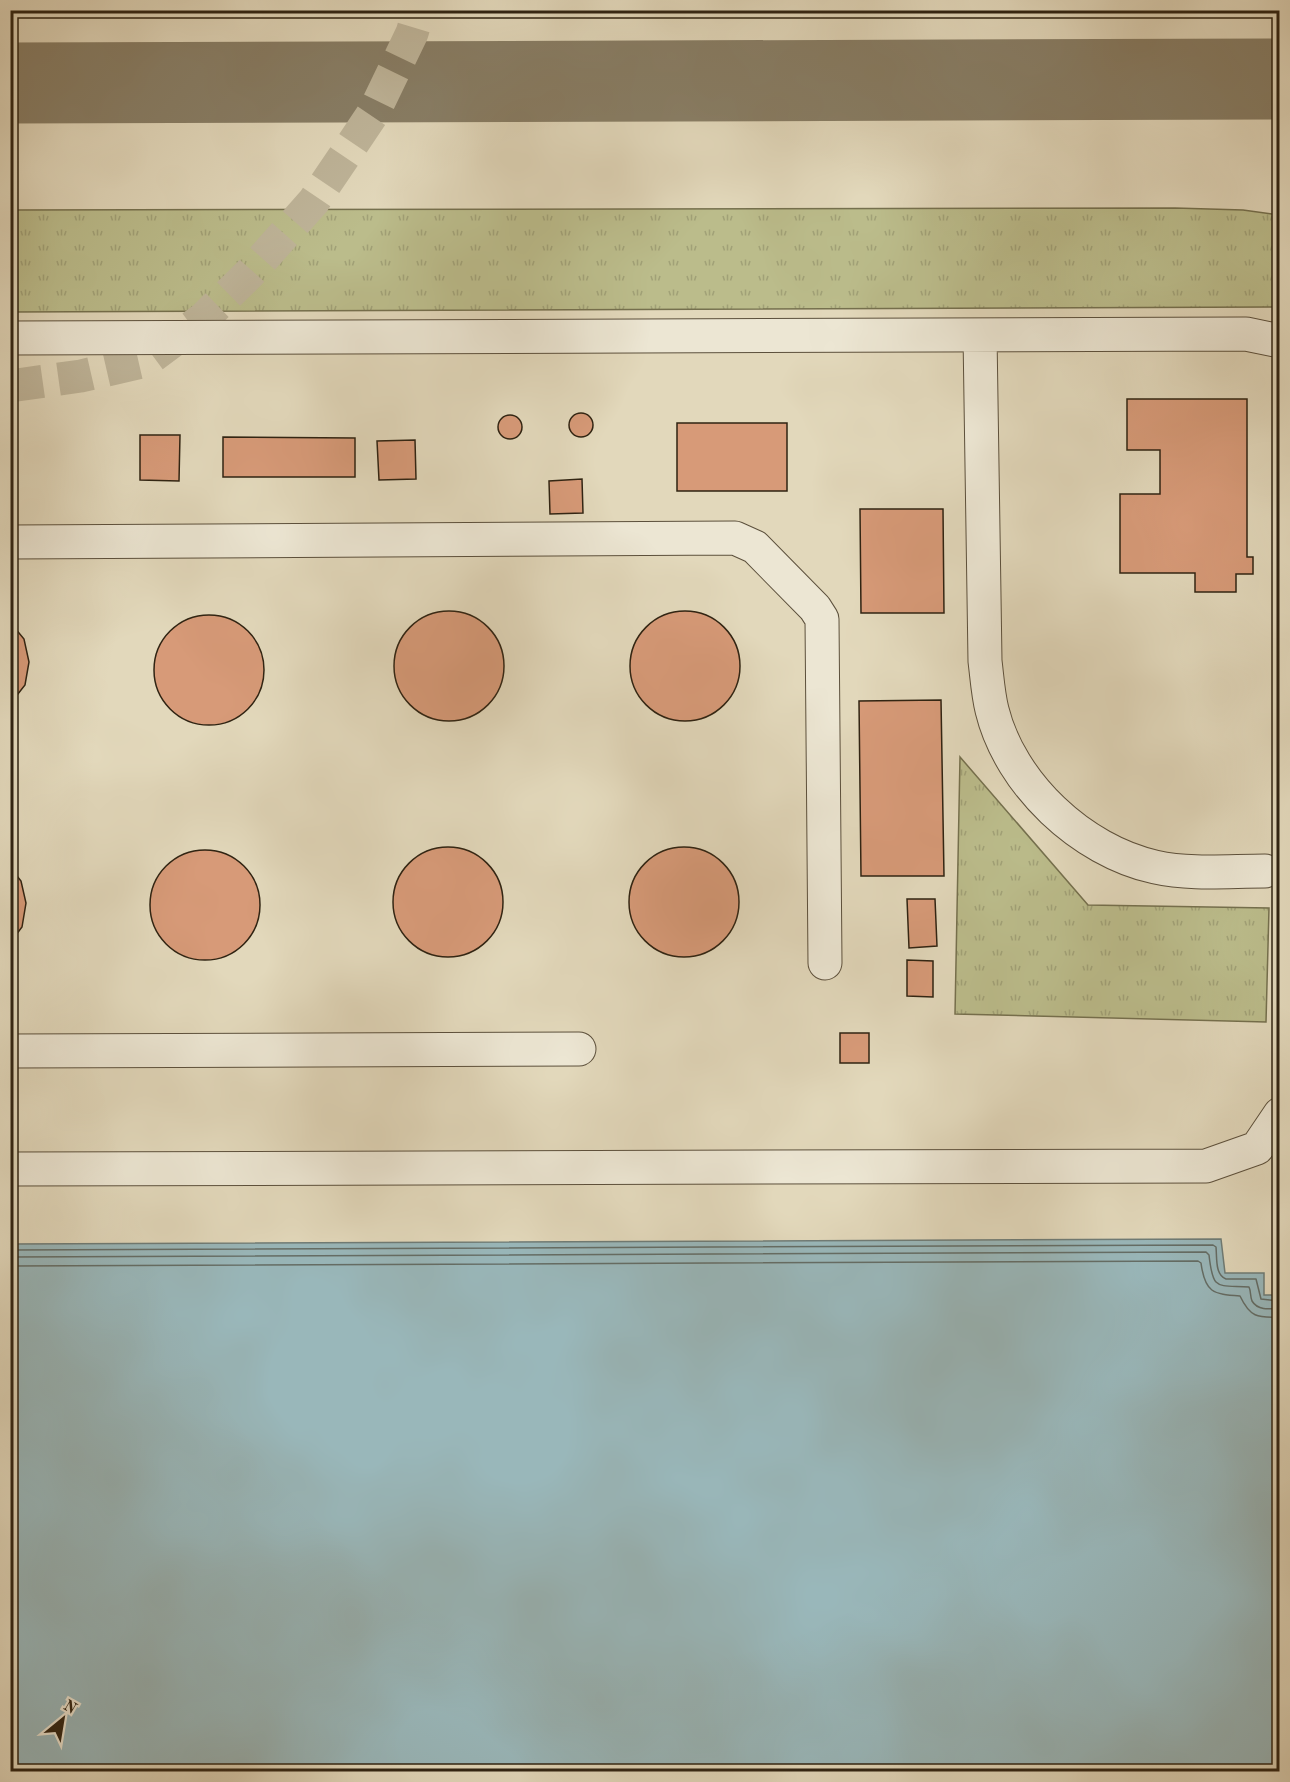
<svg xmlns="http://www.w3.org/2000/svg" width="1290" height="1782" font-family="'Old Standard TT',serif">
<style>
.grass{fill:url(#grass-tufts);stroke:#75704e;stroke-width:1.5}
.water{fill:#99b7ba;stroke:#6f7c77;stroke-width:1.5}
.lines{fill:none;stroke-linecap:round;stroke-linejoin:round}
.shore{stroke:#646d66;stroke-width:1.5}
.taxiway{stroke:#887e66;stroke-width:81}
.building{fill:#d79a78;stroke:#2f2312;stroke-width:1.5}
.minor-tunnel{stroke:#beb499;stroke-width:33;stroke-dasharray:33 16;stroke-linecap:butt}
.minor-casing{stroke:#5c503c;stroke-width:35}
.minor{stroke:#ece6d3;stroke-width:33}
</style>
<defs>
<pattern id="grass-tufts" width="24" height="20" patternUnits="userSpaceOnUse" patternTransform="scale(1.5)"><rect width="24" height="20" fill="#bbbc8b"/><path d="M3 7l-1-3M5 7V3M7 7l1-3M15 17l-1-3M17 17v-4M19 17l1-3" fill="none" stroke="#a1a177"/></pattern>
</defs>
<rect width="100%" height="100%" fill="#e2d8bb"/>
<filter id="stains"><feTurbulence type="fractalNoise" baseFrequency=".00333" numOctaves="4"/><feColorMatrix values="0 0 0 0 .2 0 0 0 0 .09 0 0 0 0 .02 0 0 0 .5 -.17"/></filter>
<radialGradient id="worn" r=".72"><stop offset=".6" stop-color="#630" stop-opacity="0"/><stop offset="1" stop-color="#630" stop-opacity=".3"/></radialGradient>
<path class="grass" d="M1175,208l68,2 36,5v92l-1268,5v-102z
M960,757l128,148 181,3 -3,114 -311,-8z"/>
<path class="water" d="M1221,1239l4,34h39v22h15v476h-1268v-527z"/>
<g class="lines">
<path class="shore" d="M10,1250l1203,-5 3,2c1,11 -1,28 10,32h30l5,20 19,2
M10,1257l1196,-5 3,3c4,36 7,30 40,32 2,4 1,9 3,14 6,10 18,8 28,7
M10,1266l1188,-5 3,2c4,30 12,31 39,33 10,21 17,22 40,21"/>
<path class="taxiway" d="M10,83l1270,-4"/>
</g>
<path class="building" d="M1127,399h120v158h6v17h-17v18h-41v-19h-75v-79h40v-44h-33z
M569 425a12 12 0 1 1 24 0a12 12 0 1 1-24 0Z
M498 427a12 12 0 1 1 24 0a12 12 0 1 1-24 0Z
M677,423h110v68h-110z
M140,435h40l-1,46 -39,-1z
M223,437l132,1v39h-132z
M415,440l1,39 -37,1 -2,-39z
M582,479l1,34 -33,1 -1,-33z
M860,509h83l1,104h-83z
M394 666a55 55 0 1 1 110 0a55 55 0 1 1-110 0Z
M630 666a55 55 0 1 1 110 0a55 55 0 1 1-110 0Z
M154 670a55 55 0 1 1 110 0a55 55 0 1 1-110 0Z
M10,622l14,17 5,23 -4,23 -15,19z
M941,700l3,176h-83l-2,-175z
M393 902a55 55 0 1 1 110 0a55 55 0 1 1-110 0Z
M629 902a55 55 0 1 1 110 0a55 55 0 1 1-110 0Z
M150 905a55 55 0 1 1 110 0a55 55 0 1 1-110 0Z
M10,867l11,14 5,22 -4,24 -12,16z
M907,899h28l2,47 -28,2z
M907,960l26,1v36l-26,-1z
M840,1033h29v30h-29z"/>
<g class="lines">
<path class="minor-tunnel" d="M10,386l71,-10 65,-15 58,-43 45,-44 65,-73 60,-89 38,-79 7,-23"/>
<defs>
<path id="minor" d="M980,335l5,326c2,16 3,33 7,49 18,74 90,141 163,157 36,8 73,4 110,4
M10,338l1236,-4 34,7
M10,542l725,-4 20,9 60,61 7,11 3,344
M10,1051l569,-2
M10,1169l1196,-3 51,-18 23,-34"/>
</defs>
<use href="#minor" class="minor-casing"/>
<use href="#minor" class="minor"/>
</g>
<rect width="1290" height="1782" fill="none" stroke="#e2d8bb" stroke-width="36"/>
<rect x="12" y="12" width="1266" height="1758" fill="none" stroke="#2f2312" stroke-width="3"/>
<rect x="18" y="18" width="1254" height="1746" fill="none" stroke="#2f2312" stroke-width="1.5"/>
<g transform="translate(63 1719) rotate(30)" stroke="#ece6d3" stroke-width="4.5" paint-order="stroke">
<path d="M0-4.5L10 22L0 15L-10 22Z" fill="#2f2312"/>
<text y="-9" font-size="16" font-weight="bold" text-anchor="middle" fill="#2f2312">N</text>
</g>
<rect width="100%" height="100%" filter="url(#stains)"/>
<rect width="100%" height="100%" fill="url(#worn)"/>
</svg>
